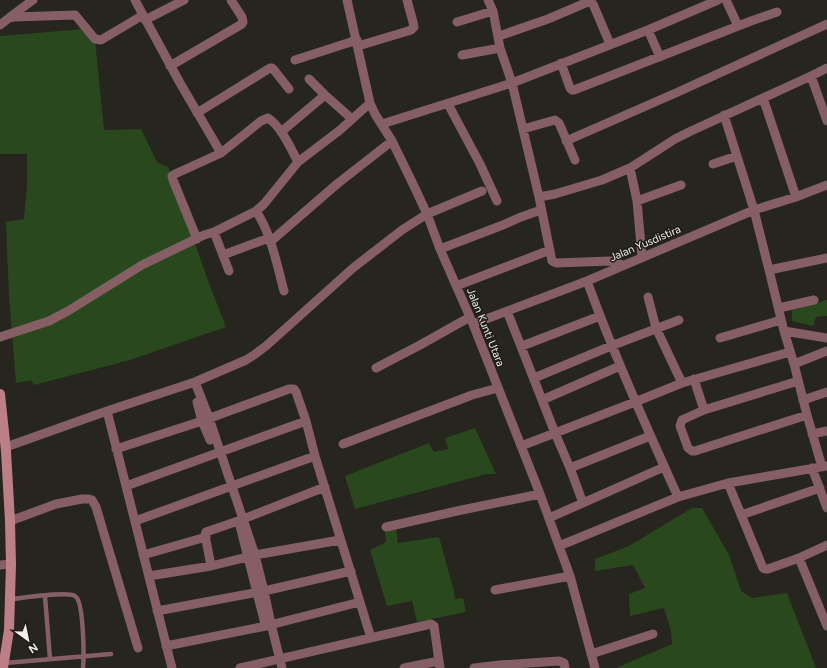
<svg xmlns="http://www.w3.org/2000/svg" width="827" height="668" font-family="Figtree,sans-serif">
<style>
.green{fill:#29481e}
.lines{fill:none;stroke-linecap:round;stroke-linejoin:round}
.lane{stroke:#855f63;stroke-width:4.5}
.street{stroke:#855f63;stroke-width:9}
.secondary{stroke:#bc7f85;stroke-width:10}
.labels{text-anchor:middle;stroke-width:3;stroke-linejoin:round;paint-order:stroke}
.street-label{font-size:11px;fill:#efeeea;stroke:#1d1c15}
</style>
<rect width="100%" height="100%" fill="#26251e"/>
<path class="green" d="M84,29l11,11 9,90 37,-1 16,33 11,5 42,119 16,41 -96,33 -96,25 -3,-5 -15,3 -7,-85 -3,-76 18,-3 3,-33v-32h-27v-118z
M827,300v16l-11,1 -3,9 -21,-5v-11z
M475,428l21,46h-9l-132,35 -10,-33 84,-33 5,9 14,-3 -3,-11z
M692,508h10l27,47 12,36 11,7 35,-5 29,75h-200l56,-24 -1,-13 -7,-23 -34,8 -1,-22 16,-6 -12,-23 -38,6v-12l34,-13z
M396,528l2,15 41,-6 15,54 1,8 8,-1 3,14 -49,10 -5,-21 -25,5 -17,-56 16,-8 -1,-11z"/>
<g class="lines">
<path class="lane" d="M45,596l5,63
M11,599c12,-1 56,-8 64,-3 9,5 9,60 8,72
M5,663l106,-9"/>
<path class="street" d="M135,0l8,15
M347,0l23,103 5,11 17,27 21,43 14,30 13,35 33,75 67,170 30,82 25,92
M488,0l5,11 7,37 12,35 27,114 16,-3 47,-14 28,-12 45,-29 14,-7 122,-56
M726,0l12,26
M10,17l23,-17
M145,20l39,-20
M457,22l36,-11
M0,25l9,-7 5,-1 61,-2 1,1 19,23 6,1 42,-25 37,68 41,70 40,-32 7,-3c13,8 23,31 30,44
M648,30l12,27
M499,36l49,-17 42,-18 3,3 17,40
M358,46l50,-15 3,-1 3,-3 -1,-5 -6,-22
M462,55l38,-7
M295,60l62,-20
M561,63l9,25 2,2h2l177,-69 26,-9
M170,66l72,-42 1,-2 -1,-5 -11,-17
M827,68l-16,8 16,45
M309,79l16,16
M763,98l33,99
M448,104l32,60 17,37
M197,113l73,-45h2l2,2 15,19
M724,115l30,95 15,60 15,61 10,33 13,51 15,52
M382,124l130,-41 136,-53 70,-30
M523,129l32,-9 4,3 16,37
M281,132l44,-37 27,24
M566,141l112,-49 149,-68
M713,164l24,-8
M630,168l7,33 5,56
M539,197l13,64 4,2 54,-2 5,1 7,3
M637,201l44,-16
M256,211c15,22 21,54 28,80
M214,232l15,39
M197,239l-24,-59 -1,-4 3,-2 46,-21
M270,242l67,-58 55,-43
M440,249l63,-24 18,-8 20,-7
M223,255l46,-17
M769,270l58,-12
M587,281c27,74 59,145 91,216
M456,286l94,-36
M648,297l8,31 26,55
M779,308l35,-8
M507,311l48,122 15,35 13,35
M473,324l114,-43 167,-71 42,-13 31,-12
M784,331l43,7
M0,337l49,-16 19,-10 74,-46 62,-30 10,-3 42,-21 8,-7 34,-42 42,-32 30,-27
M720,338l61,-18
M522,346l78,-30
M794,364l33,-13
M376,368l44,-23 50,-28
M534,378l77,-32 68,-26
M694,379l10,31
M798,381l-94,29 -20,9 -2,1 -2,6 8,22 4,3h3l112,-36
M195,382l14,36 46,137 9,36 7,33 11,44
M542,400l78,-34
M803,400l24,-8
M197,402l5,19 8,19
M107,411l65,257
M812,434l15,-3
M343,444l129,-49 26,-7
M521,446l34,-13 80,-31 47,-19 108,-31
M6,447l101,-36 88,-29 51,-22 8,-5 12,-9 87,-78 49,-38 25,-16 55,-23
M116,449l86,-28 87,-32h5l2,3 10,29 9,35 56,182
M570,468l80,-32
M812,468l15,40
M728,483l35,85 2,1h3l31,-11 28,-13
M126,486l180,-65
M741,515l79,-27
M549,518l115,-51
M10,521l46,-17 26,-5h7l3,1 4,7 42,141
M135,521l180,-65
M239,522l26,102
M386,527l71,-16 83,-17
M559,546l119,-49 50,-14 99,-17
M143,555l63,-18
M799,558l28,68
M0,565l11,-1
M211,566l-6,-31 1,-3 32,-11 87,-34
M149,576l62,-10 44,-11 85,-15
M495,590l75,-14
M157,611l107,-20 87,-20
M166,646l100,-20 94,-24
M591,654l62,-20
M240,668l191,-44 3,2 6,42
M404,668l35,-7
M474,668l26,-3 59,-4 5,2 1,5"/>
<path class="secondary" d="M0,394l6,57 4,70 1,43 -2,66 -6,38"/>
</g>
<g class="labels">
<g class="street-label">
<text transform="translate(645 243) rotate(-23)" y="4">Jalan Yusdistira</text>
<text transform="translate(486 327) rotate(68)" y="4">Jalan Kunti Utara</text>
</g>
</g>
<g transform="translate(28 640) rotate(147)" stroke="#1d1c15" stroke-width="3" paint-order="stroke">
<path d="M0-3L7 15L0 10L-7 15Z" fill="#efeeea"/>
<text y="-6" font-size="11" font-weight="bold" text-anchor="middle" fill="#efeeea">N</text>
</g>
</svg>
